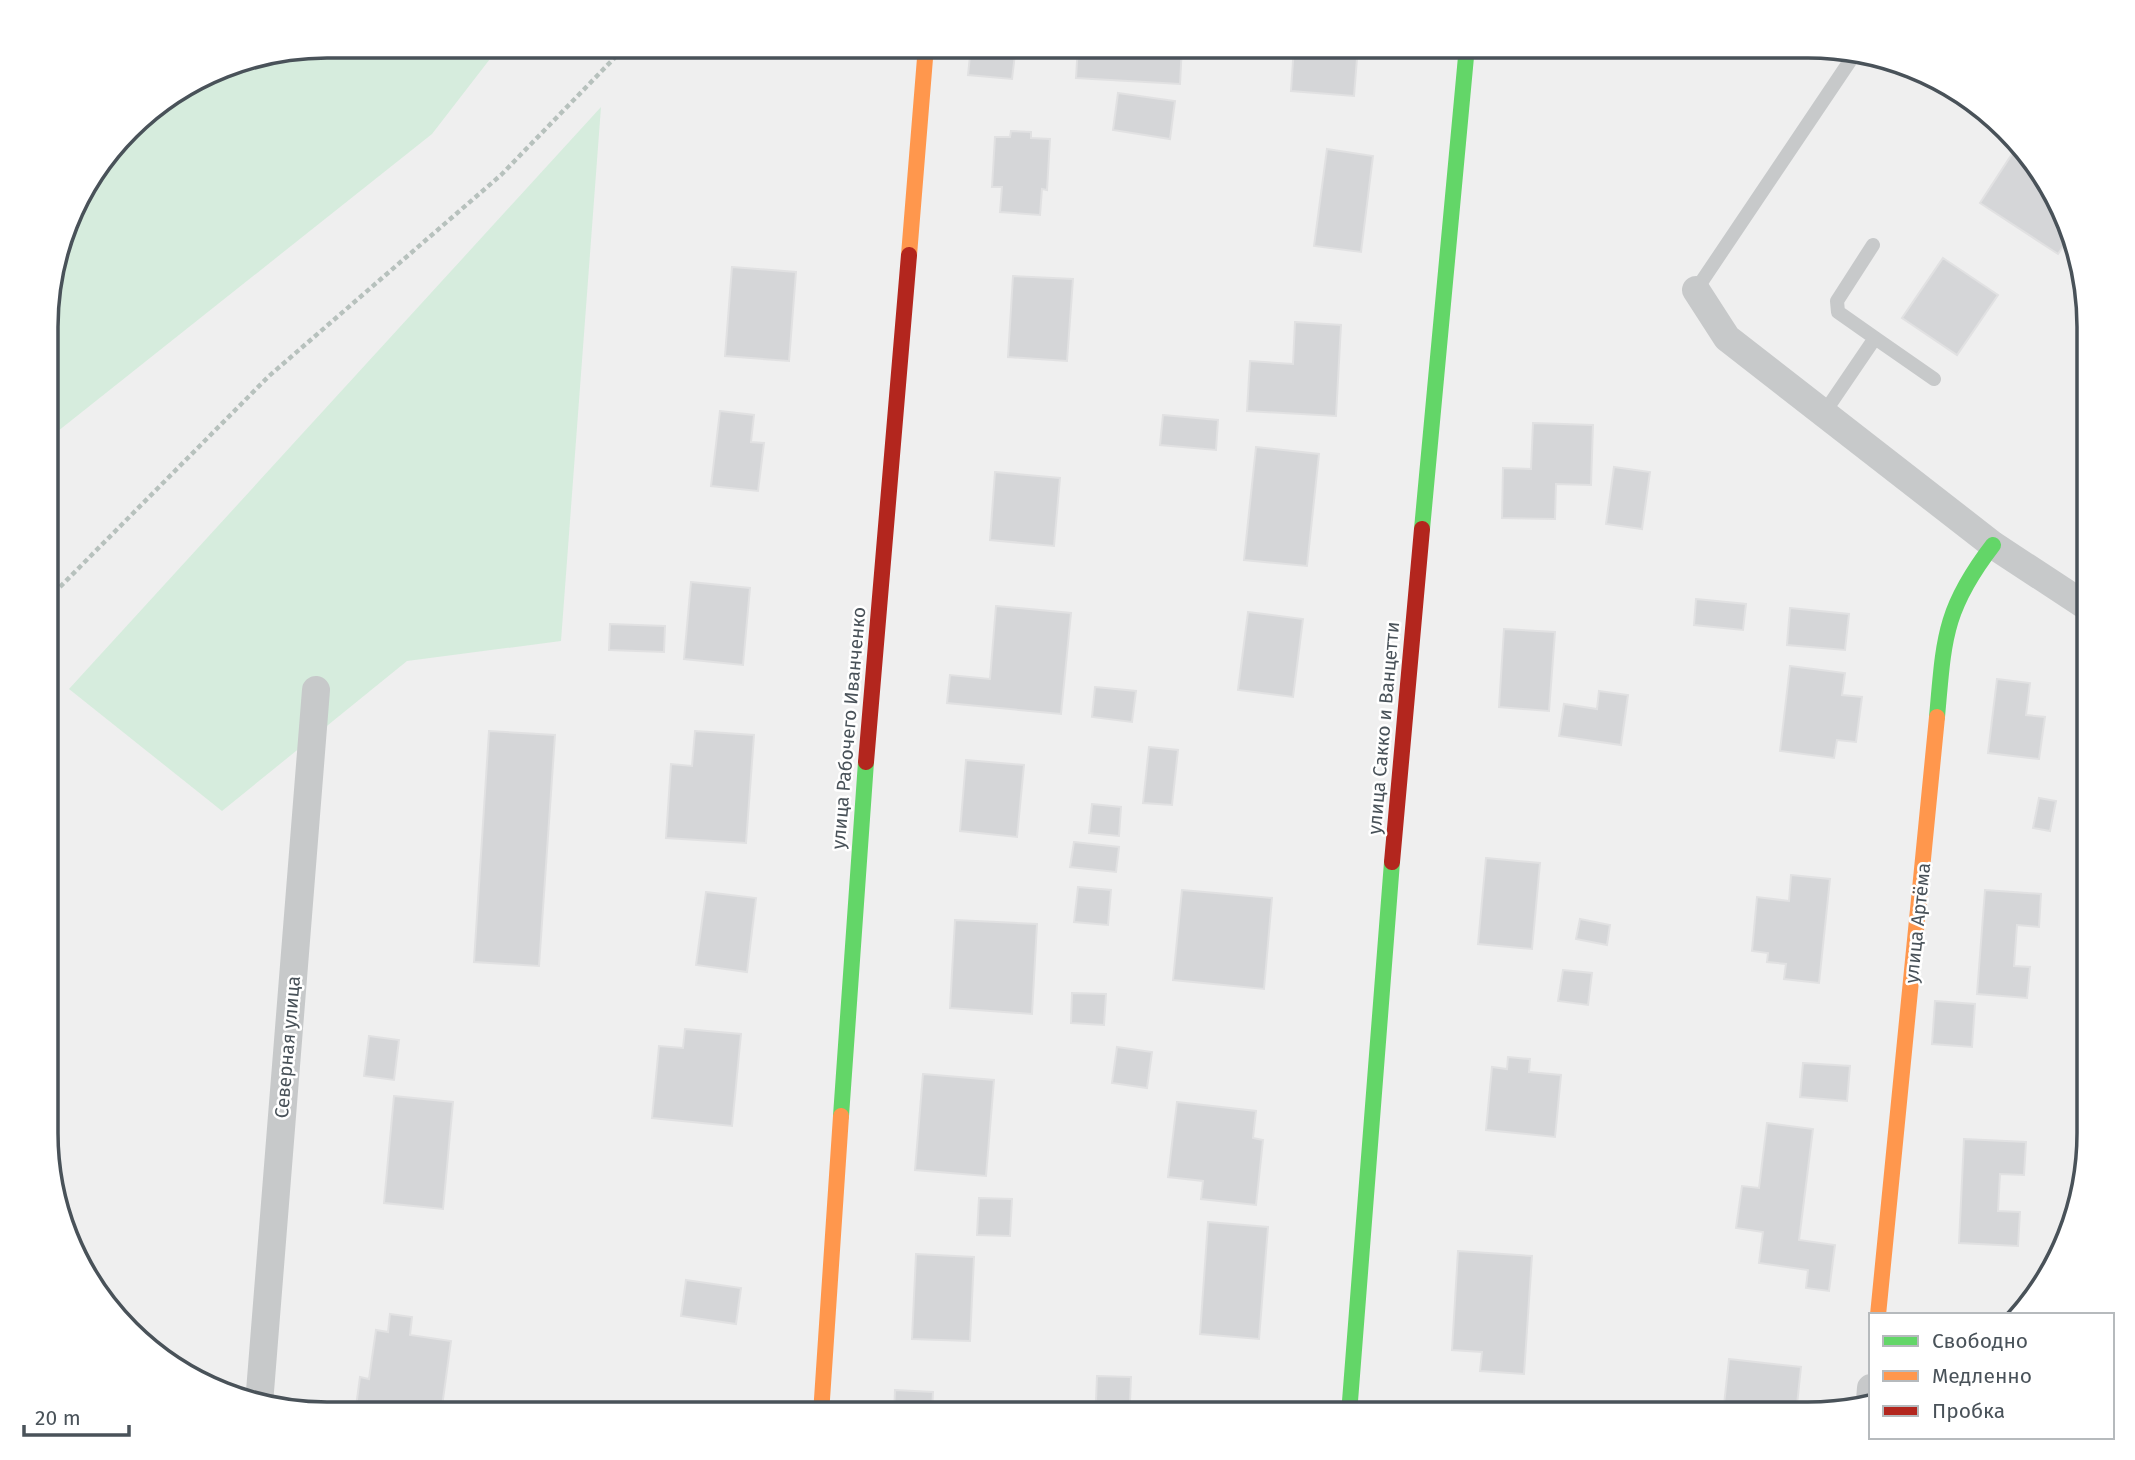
<svg xmlns="http://www.w3.org/2000/svg" width="2135" height="1460" font-family="'Fira Sans',sans-serif">
<style>
.green{fill:#d6ecdd}
.building{fill:#d5d6d8;stroke:#e1e1e2;stroke-width:2}
.lines{fill:none;stroke-linecap:round;stroke-linejoin:round}
.path{stroke:#b7c1bd;stroke-width:4.5;stroke-dasharray:5 3.5;stroke-linecap:butt}
.lane{stroke:#c7c9ca;stroke-width:14}
.street{stroke:#c7c9ca;stroke-width:28}
.fast{stroke:#63d668;stroke-width:16}
.slow{stroke:#ff974d;stroke-width:16}
.jam{stroke:#b3261e;stroke-width:16}
.labels{text-anchor:middle;stroke-width:5;stroke-linejoin:round;paint-order:stroke}
.street-label{font-size:19px;fill:#495259;stroke:#fff}
.rim{fill:none;stroke:#495259;stroke-width:3.5}
</style>
<rect width="100%" height="100%" fill="#efefef"/>
<path class="green" d="M327,46h173l-68,88 -384,305v-149l27,-88 66,-86 78,-49z
M601,107l-40,534 -154,20 -185,150 -153,-122z"/>
<path class="building" d="M971,46h45l-4,33 -44,-4z
M1078,46h104l-2,38 -104,-6z
M1294,46h64l-4,50 -63,-5z
M1118,93l57,8 -5,38 -57,-9z
M1011,131l20,1v6l19,1 -3,51 -5,-1 -2,26 -40,-3 2,-25h-10l3,-50h15z
M1327,149l46,7 -12,96 -47,-6z
M2014,151l9,6 37,45 10,35 -12,17 -78,-51z
M1943,258l55,37 -41,60 -55,-37z
M732,267l64,5 -7,89 -64,-5z
M1013,276l60,3 -6,82 -59,-4z
M1295,322l46,3 -5,91 -89,-5 3,-50 43,3z
M720,411l34,4 -3,27 13,1 -6,48 -47,-5z
M1163,415l55,5 -2,30 -56,-5z
M1533,423l60,2 -2,60 -35,-1 -1,35 -53,-1 1,-50 28,1z
M1256,447l63,7 -12,112 -63,-6z
M1614,467l36,5 -8,57 -36,-5z
M995,472l65,6 -6,68 -64,-6z
M691,582l59,6 -7,77 -59,-6z
M1696,599l50,5 -3,26 -49,-5z
M996,606l75,7 -10,101 -114,-11 3,-28 40,4z
M1790,608l59,6 -4,36 -58,-5z
M1248,612l55,7 -10,78 -55,-7z
M610,624l55,2 -1,26 -55,-2z
M1504,629l51,3 -6,79 -50,-4z
M1790,666l55,7 -3,22 20,2 -6,45 -19,-2 -3,18 -54,-7z
M1997,679l33,4 -4,32 19,2 -6,42 -51,-6z
M1095,687l41,4 -4,31 -40,-5z
M1599,691l29,4 -7,50 -62,-9 5,-32 33,5z
M489,731l66,4 -16,231 -65,-4z
M695,731l59,4 -8,108 -80,-5 5,-74 21,2z
M1149,747l29,3 -6,55 -29,-2z
M966,760l58,5 -7,72 -57,-6z
M2039,798l17,3 -6,30 -17,-3z
M1092,804l29,3 -2,29 -30,-3z
M1074,842l45,5 -3,25 -46,-5z
M1486,858l54,5 -8,86 -54,-5z
M1791,875l39,4 -11,104 -35,-4 2,-15 -19,-2 1,-9 -16,-2 5,-54 32,4z
M1078,887l33,3 -3,35 -34,-3z
M1182,890l90,8 -8,91 -91,-9z
M1985,890l56,4 -2,33 -22,-2 -3,41 16,1 -3,31 -50,-4z
M706,892l50,6 -9,74 -51,-7z
M1580,919l30,6 -3,20 -31,-6z
M955,920l82,4 -5,90 -82,-6z
M1563,970l29,3 -4,32 -30,-4z
M1072,993l34,1 -2,31 -33,-2z
M1935,1001l40,3 -3,43 -40,-3z
M685,1029l56,5 -9,92 -80,-8 7,-72 24,2z
M369,1036l30,4 -5,40 -30,-4z
M1117,1047l35,5 -5,36 -35,-5z
M1508,1057l22,2 -1,13 32,3 -6,62 -69,-7 6,-63 15,2z
M1803,1063l47,3 -3,35 -47,-4z
M923,1074l71,6 -8,96 -71,-6z
M394,1096l59,6 -10,107 -59,-6z
M1177,1102l79,9 -3,27 10,2 -7,65 -55,-6 2,-18 -35,-4z
M1767,1123l46,6 -14,111 36,5 -6,46 -23,-3 2,-18 -49,-7 4,-31 -27,-4 6,-42 17,2z
M1964,1139l62,3 -2,33 -24,-1 -2,37 22,1 -2,34 -59,-3z
M979,1198l33,1 -2,37 -33,-1z
M1208,1222l60,5 -9,112 -59,-5z
M1458,1251l74,5 -8,118 -44,-3 2,-19 -30,-2z
M916,1254l58,3 -4,84 -58,-2z
M686,1280l55,8 -5,36 -55,-8z
M390,1314l22,3 -2,18 41,6 -10,73h-86l5,-37 9,2 7,-49 12,2z
M1729,1359l72,8 -5,47h-73z
M1097,1376l34,1 -1,25 -34,-1z
M895,1390l38,2 -1,22h-38z
M1186,1410l55,3v1h-55z"/>
<g class="lines">
<path class="path" d="M48,599l221,-223 232,-201 125,-129"/>
<path class="lane" d="M1873,245l-36,56 1,11 37,26
M1696,290l160,-238
M1824,413l51,-75 59,41"/>
<path class="street" d="M1696,290l31,48 266,207 96,63
M1870,1400l1,-12
M259,1404l57,-714"/>
<path class="fast" d="M1422,529l45,-483
M1937,717c7,-77 6,-107 56,-172
M841,1116l25,-354
M1349,1414l43,-552"/>
<path class="slow" d="M909,255l17,-209
M1878,1315l59,-598
M821,1414l20,-298"/>
<path class="jam" d="M866,762l43,-507
M1392,862l30,-333"/>
</g>
<g class="labels">
<g class="street-label">
<text transform="translate(848 728) rotate(-85)" y="7">улица Рабочего Иванченко</text>
<text transform="translate(1383 728) rotate(-85)" y="7">улица Сакко и Ванцетти</text>
<text transform="translate(1917 923) rotate(-84)" y="7">улица Артёма</text>
<text transform="translate(287 1047) rotate(-85)" y="7">Северная улица</text>
</g>
</g>
<path d="M0 0H2135V1460H0ZM327 58H1808A269 269 0 0 1 2077 327V1133A269 269 0 0 1 1808 1402H327A269 269 0 0 1 58 1133V327A269 269 0 0 1 327 58Z" fill="#fff" fill-rule="evenodd"/>
<path class="rim" d="M327 58H1808A269 269 0 0 1 2077 327V1133A269 269 0 0 1 1808 1402H327A269 269 0 0 1 58 1133V327A269 269 0 0 1 327 58Z"/>
<rect x="1869" y="1313" width="245" height="126" fill="#ffffff" stroke="#b6babd" stroke-width="2"/>
<rect x="1883" y="1336" width="35" height="10" fill="#63d668" stroke="#b6babd" stroke-width="2"/>
<text x="1932" y="1348" font-size="21" fill="#495259">Свободно</text>
<rect x="1883" y="1371" width="35" height="10" fill="#ff974d" stroke="#b6babd" stroke-width="2"/>
<text x="1932" y="1383" font-size="21" fill="#495259">Медленно</text>
<rect x="1883" y="1406" width="35" height="10" fill="#b3261e" stroke="#b6babd" stroke-width="2"/>
<text x="1932" y="1418" font-size="21" fill="#495259">Пробка</text>
<path d="M24 1425v10h105v-10" fill="none" stroke="#495259" stroke-width="3.5"/>
<text x="35" y="1425" font-size="21" fill="#495259" stroke="#ffffff" stroke-width="5" paint-order="stroke">20 m</text>
</svg>
